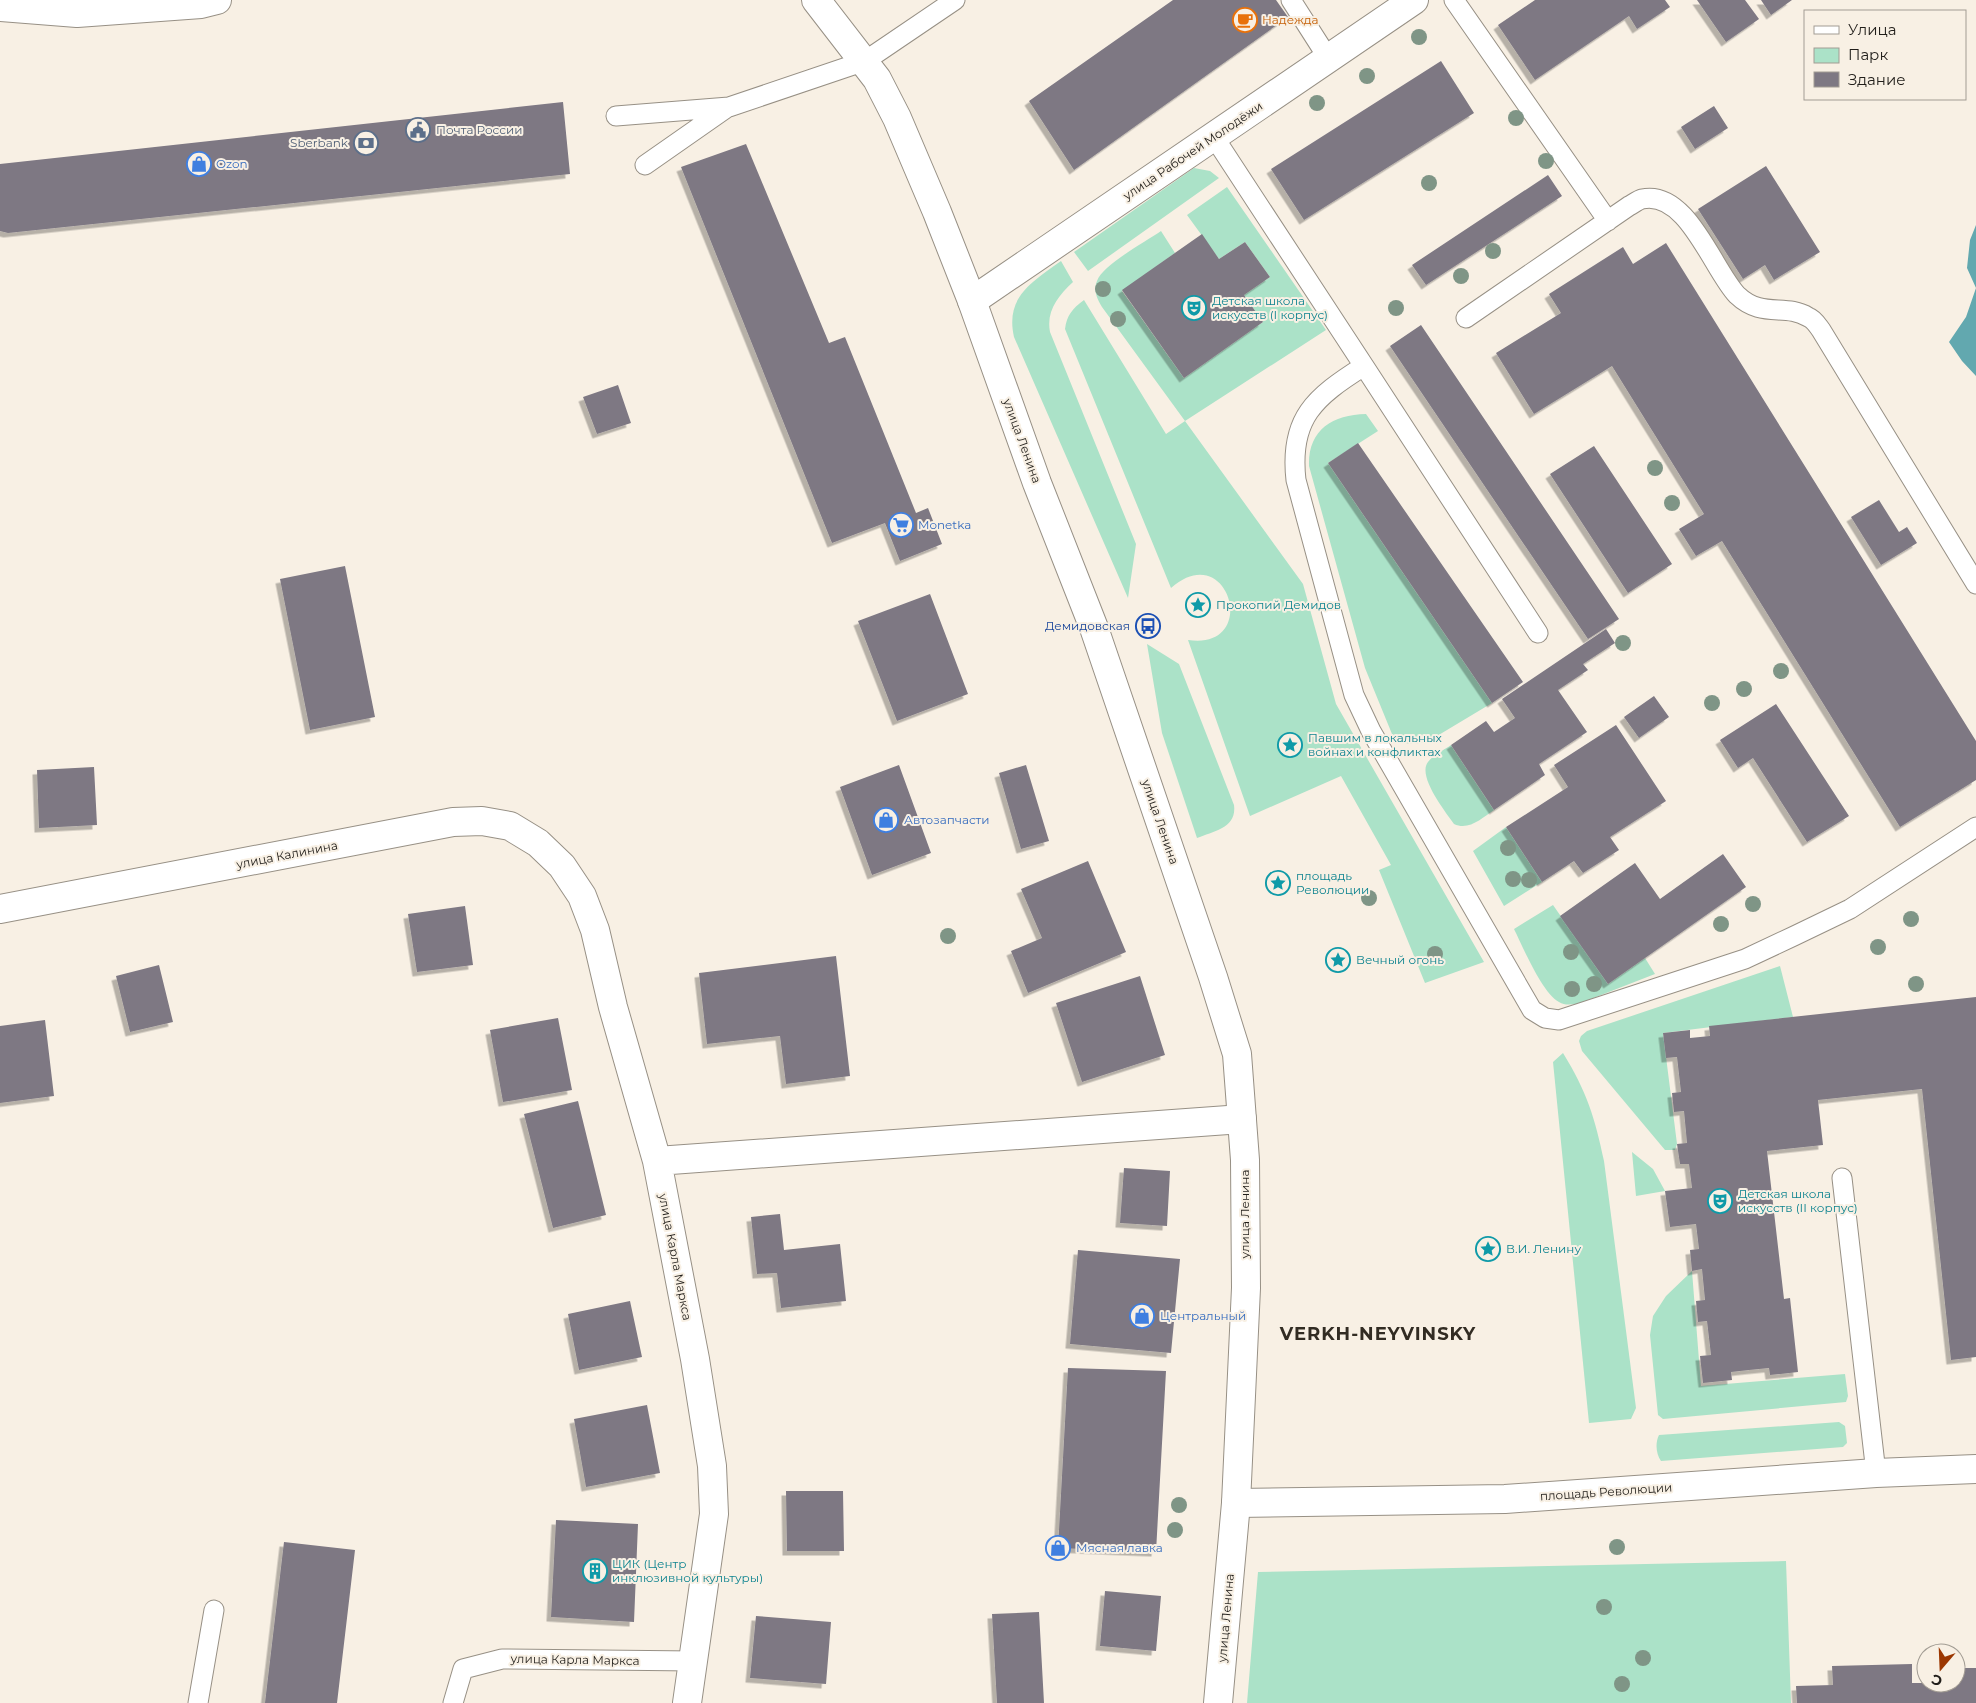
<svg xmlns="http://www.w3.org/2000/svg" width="1976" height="1703" font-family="Montserrat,sans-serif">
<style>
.green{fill:#abe2c8}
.water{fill:#62a8af}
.building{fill:#7e7883;filter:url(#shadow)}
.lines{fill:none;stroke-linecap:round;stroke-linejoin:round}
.service-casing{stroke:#979085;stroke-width:21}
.minor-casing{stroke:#979085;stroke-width:30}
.primary-casing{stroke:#979085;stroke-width:30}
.service{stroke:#fff;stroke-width:19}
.minor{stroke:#fff;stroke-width:28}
.primary{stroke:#fff;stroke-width:28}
.tree{fill:#7f9586}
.labels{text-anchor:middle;stroke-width:4;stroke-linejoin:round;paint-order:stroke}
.food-label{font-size:12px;fill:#c56008;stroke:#f8f0e4;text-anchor:start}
.service-label{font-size:12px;fill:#4e5e75;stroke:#f8f0e4;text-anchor:start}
.street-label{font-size:12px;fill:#211e1a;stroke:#f8f0e4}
.shop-label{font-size:12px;fill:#366cbe;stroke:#f8f0e4;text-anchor:start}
.culture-label{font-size:12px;fill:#0d838f;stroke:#f8f0e4;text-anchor:start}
.transit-label{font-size:12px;fill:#164399;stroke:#f8f0e4;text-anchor:end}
.district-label{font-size:18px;font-weight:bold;letter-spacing:1px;fill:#322c23;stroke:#f8f0e4}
</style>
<defs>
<filter id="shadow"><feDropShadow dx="-4.5" dy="4.5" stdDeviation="0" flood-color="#0004"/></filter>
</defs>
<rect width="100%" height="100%" fill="#f8f0e4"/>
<path class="green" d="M1194,168l16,3 9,7 -131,93 -14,-19z
M1227,187l99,143 -141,91 118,163 33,120 148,258 -59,21 -46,-113 12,-5 -50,-89 -91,40 -62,-176c73,11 41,-103 -17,-52l-106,-259c2,-14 7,-20 19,-29l82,134 19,-13 -83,-114c-5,-9 -9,-16 -5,-26 5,-16 50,-40 64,-50l14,22 -53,38 62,87 79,-56 -19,-27 26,-18 -25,-35 -26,17 -32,-44z
M1061,261l12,21c-15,14 -27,29 -23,50l86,212 -8,54 -114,-261c-9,-40 18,-55 47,-76z
M1366,414l12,17 -50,32 164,240 -60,36 -11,4 -12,1 -9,-3 -8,-7 -27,-66 -56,-202c-1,-36 23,-51 57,-52z
M1147,644l32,20 55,141c3,23 -20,26 -37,33l-35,-105z
M1451,745l43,65c-12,8 -25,21 -40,14 -9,-13 -37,-48 -26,-62 5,-7 16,-12 23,-17z
M1506,827l36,55 -38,24 -31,-55z
M1553,905l55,79 37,-26 10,16 -77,30c-6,0 -13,2 -19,-2 -17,-9 -36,-55 -45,-73z
M1780,966l13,51 -130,16 14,111 -2,6h-10l-83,-99 -3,-10 2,-5 6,-5z
M1563,1053c24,39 32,65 41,108l32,247 -5,11 -42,4 -36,-361z
M1632,1152l21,17 12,22 -29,5z
M1692,1271l9,115 144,-12 3,22 -2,6 -183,17 -5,-4 -8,-80 3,-19 13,-20z
M1839,1422l6,4 2,17 -4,4 -182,14c-5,-7 -6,-18 -2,-26z
M1786,1561l5,142h-544l11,-131z"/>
<path class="water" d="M1976,225v151l-14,-15 -13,-19 17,-25 10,-29 -9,-20 3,-28z"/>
<path class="building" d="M1173,0h103l12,17 -214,153 -45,-69z
M1535,0h130l5,7 -33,22 -8,-13 -94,64 -37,-55z
M1697,0h48l14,19 -33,23z
M1761,0h31l-21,15z
M1441,61l33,52 -170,107 -33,-51z
M563,102l7,72 -562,59 -8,-2v-67z
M1714,106l14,22 -33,21 -14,-22z
M746,144l83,199 16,-6 71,176 12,-5 14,36 -42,17 -15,-38 -53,20 -151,-376z
M1766,166l54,86 -46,28 -9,-15 -22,14 -45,-70z
M1548,175l14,21 -136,89 -14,-20z
M1202,234l17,25 26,-17 25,35 -26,18 19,27 -79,56 -62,-88z
M1666,243l310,498v39l-76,47 -178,-286 -26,15 -17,-27 25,-15 -92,-148 -78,48 -38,-61 65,-40 -12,-19 74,-47 10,17z
M1421,325l198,294 -31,20 -198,-293z
M618,385l13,38 -34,11 -14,-37z
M1358,443l165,239 -31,21 -164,-240z
M1594,446l78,118 -44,29 -78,-119z
M1879,500l20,32 8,-5 10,16 -36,22 -30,-48z
M345,566l30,151 -65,13 -30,-151z
M930,594l38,100 -71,27 -39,-100z
M1606,629l9,14 -32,21 5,6 -30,20 29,42 -48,32 6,11 -51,35 -43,-65 35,-24 8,11 21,-14 -13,-19z
M1654,696l15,21 -30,21 -15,-21z
M1776,704l73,112 -42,26 -54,-84 -15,10 -18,-28z
M1616,725l50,76 -56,36 9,13 -36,23 -9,-12 -32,21 -36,-55 62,-40 -14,-22z
M899,765l32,88 -59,22 -32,-88z
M1026,765l23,76 -28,8 -22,-76z
M94,767l3,58 -58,3 -2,-58z
M1723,854l23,33 -138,97 -48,-68 75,-53 25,36z
M1088,861l38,91 -98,41 -17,-42 31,-13 -21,-49z
M465,906l8,59 -56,7 -9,-58z
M836,956l14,120 -64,8 -6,-48 -73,8 -8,-71z
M159,965l14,57 -43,10 -14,-56z
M1140,976l25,79 -83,27 -26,-79z
M1976,997v360l-25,3 -29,-271 -104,11 5,45 -56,6 17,148 6,-1 8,74 -28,3 -1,-7 -20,2 -18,2 1,8 -29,3 -3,-27 11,-1 -4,-34 -9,1 -2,-21 9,-1 -3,-31 -10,2 -2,-21 9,-1 -3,-25 -26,3 -5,-36 27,-3 -3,-24h-9l-3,-20 10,-1 -3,-32 -10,1 -2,-19 9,-1 -4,-35 -11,1 -3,-25 27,-3v8l20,-2 -1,-10z
M558,1018l14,72 -69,12 -13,-72z
M45,1020l9,76 -54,7v-77z
M578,1101l28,114 -53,13 -29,-114z
M1124,1168l46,3 -3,55 -47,-3z
M780,1214l4,36 56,-6 6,57 -65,7 -4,-35 -20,1 -6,-57z
M1078,1250l102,9 -9,94 -101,-9z
M630,1301l12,56 -63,13 -11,-56z
M1068,1368l98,3 -10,181 -98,-4z
M647,1405l13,68 -74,14 -12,-68z
M786,1491h57l1,60h-57z
M556,1520l82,4 -4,98 -83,-5z
M284,1542l71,8 -18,153h-72z
M1105,1591l56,5 -5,55 -56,-5z
M1039,1612l5,91h-47l-5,-89z
M756,1616l75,6 -5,62 -76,-6z
M1912,1664v19h44v-15h20v35h-179l-1,-17 37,-1 -1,-19z"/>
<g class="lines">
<defs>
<path id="service" d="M1291,0l37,58
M1454,0l154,221
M616,116l113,-9 136,-46 90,-61
M1214,137l150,229c-49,31 -75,52 -68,114l58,215 17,36 161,279 13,8 14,2 186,-61 49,-23 56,-27 126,-82
M645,165l83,-58
M1466,318l163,-112c4,-2 9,-6 13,-7 45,-10 71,71 95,96 25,24 48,8 71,22 6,2 10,9 13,13l155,254
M1364,366l174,267
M1842,1178l34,295
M198,1703l16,-93
M453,1703l10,-34 39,-10 192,2"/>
<path id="minor" d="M972,301l442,-301
M0,909l453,-87 29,-1 28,5 28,17 24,23 20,30 13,34 18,77 44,154 38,198 17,107 2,48 -27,189
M657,1161l585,-42
M1236,1503l269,-4 371,-26 100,-4"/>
<path id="primary" d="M816,0l61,79 20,39 40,94 35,89 65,182 57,145 119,349 24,77 8,106 1,128 -10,215 -18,200
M0,7l77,6 124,-9 16,-4"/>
</defs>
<use href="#service" class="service-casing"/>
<use href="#minor" class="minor-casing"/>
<use href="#primary" class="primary-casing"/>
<use href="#service" class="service"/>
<use href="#minor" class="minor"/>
<use href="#primary" class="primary"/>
</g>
<g class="tree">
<circle cx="1419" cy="37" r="8"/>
<circle cx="1367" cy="76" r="8"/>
<circle cx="1317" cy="103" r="8"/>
<circle cx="1516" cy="118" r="8"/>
<circle cx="1546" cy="161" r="8"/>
<circle cx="1429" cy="183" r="8"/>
<circle cx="1493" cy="251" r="8"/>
<circle cx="1461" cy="276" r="8"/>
<circle cx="1103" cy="289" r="8"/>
<circle cx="1396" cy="308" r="8"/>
<circle cx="1118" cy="319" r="8"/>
<circle cx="1655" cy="468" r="8"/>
<circle cx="1672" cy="503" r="8"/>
<circle cx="1623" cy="643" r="8"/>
<circle cx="1781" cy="671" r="8"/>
<circle cx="1744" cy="689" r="8"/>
<circle cx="1712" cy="703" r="8"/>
<circle cx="1508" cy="848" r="8"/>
<circle cx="1513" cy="879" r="8"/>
<circle cx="1529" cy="880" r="8"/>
<circle cx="1369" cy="898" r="8"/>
<circle cx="1753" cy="904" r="8"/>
<circle cx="1911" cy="919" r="8"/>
<circle cx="1721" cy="924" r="8"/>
<circle cx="948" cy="936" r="8"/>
<circle cx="1878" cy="947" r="8"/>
<circle cx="1571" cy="952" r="8"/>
<circle cx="1435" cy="954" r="8"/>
<circle cx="1594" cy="984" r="8"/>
<circle cx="1916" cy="984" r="8"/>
<circle cx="1572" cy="989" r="8"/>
<circle cx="1179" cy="1505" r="8"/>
<circle cx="1175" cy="1530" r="8"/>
<circle cx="1617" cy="1547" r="8"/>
<circle cx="1604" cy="1607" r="8"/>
<circle cx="1643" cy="1658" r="8"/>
<circle cx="1622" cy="1684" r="8"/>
</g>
<defs>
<symbol id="cafe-ring" viewBox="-11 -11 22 22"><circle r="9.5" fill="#f8f0e4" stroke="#e8710a" stroke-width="1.5"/><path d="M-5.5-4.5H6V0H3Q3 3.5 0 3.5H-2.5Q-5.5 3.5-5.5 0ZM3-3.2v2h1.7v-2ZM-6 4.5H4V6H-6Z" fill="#e8710a"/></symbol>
<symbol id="civic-ring" viewBox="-11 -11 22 22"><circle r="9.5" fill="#f8f0e4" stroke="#5c6f8a" stroke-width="1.5"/><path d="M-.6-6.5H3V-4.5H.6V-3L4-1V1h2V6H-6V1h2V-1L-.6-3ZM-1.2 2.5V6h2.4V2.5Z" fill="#5c6f8a"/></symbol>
<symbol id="bank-ring" viewBox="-11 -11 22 22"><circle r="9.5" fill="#f8f0e4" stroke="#5c6f8a" stroke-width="1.5"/><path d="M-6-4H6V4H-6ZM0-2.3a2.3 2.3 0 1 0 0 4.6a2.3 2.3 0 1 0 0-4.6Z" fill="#5c6f8a"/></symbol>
<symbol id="shop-ring" viewBox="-11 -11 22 22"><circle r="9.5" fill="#f8f0e4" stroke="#3f7fe0" stroke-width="1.5"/><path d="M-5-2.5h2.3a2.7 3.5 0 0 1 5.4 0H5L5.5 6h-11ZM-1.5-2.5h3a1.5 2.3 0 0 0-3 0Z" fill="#3f7fe0"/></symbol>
<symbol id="theatre-ring" viewBox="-11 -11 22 22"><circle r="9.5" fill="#f8f0e4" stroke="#0f9aa8" stroke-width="1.5"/><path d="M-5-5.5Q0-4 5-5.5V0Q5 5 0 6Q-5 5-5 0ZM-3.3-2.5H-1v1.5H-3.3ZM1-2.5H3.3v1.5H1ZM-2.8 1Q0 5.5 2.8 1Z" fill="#0f9aa8"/></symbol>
<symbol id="supermarket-ring" viewBox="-11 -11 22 22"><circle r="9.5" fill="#f8f0e4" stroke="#3f7fe0" stroke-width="1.5"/><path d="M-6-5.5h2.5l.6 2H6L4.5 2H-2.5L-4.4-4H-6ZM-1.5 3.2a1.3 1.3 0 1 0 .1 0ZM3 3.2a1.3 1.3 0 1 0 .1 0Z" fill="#3f7fe0"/></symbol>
<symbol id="sight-ring" viewBox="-11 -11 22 22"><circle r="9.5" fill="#f8f0e4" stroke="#0f9aa8" stroke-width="1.5"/><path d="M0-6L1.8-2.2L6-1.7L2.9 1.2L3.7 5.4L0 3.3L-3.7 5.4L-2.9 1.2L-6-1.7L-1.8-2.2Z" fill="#0f9aa8"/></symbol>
<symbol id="bus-ring" viewBox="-11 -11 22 22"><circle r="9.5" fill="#f8f0e4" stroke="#1a4fb4" stroke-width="1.5"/><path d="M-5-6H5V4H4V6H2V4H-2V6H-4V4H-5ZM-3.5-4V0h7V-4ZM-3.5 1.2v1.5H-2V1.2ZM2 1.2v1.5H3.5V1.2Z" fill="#1a4fb4"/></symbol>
<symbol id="building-ring" viewBox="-11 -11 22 22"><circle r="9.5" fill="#f8f0e4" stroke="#0f9aa8" stroke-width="1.5"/><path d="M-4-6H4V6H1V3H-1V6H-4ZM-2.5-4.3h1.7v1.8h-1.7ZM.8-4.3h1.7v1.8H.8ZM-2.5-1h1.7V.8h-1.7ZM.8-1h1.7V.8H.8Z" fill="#0f9aa8"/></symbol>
</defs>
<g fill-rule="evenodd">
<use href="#cafe-ring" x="1231" y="6" width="28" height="28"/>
<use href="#civic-ring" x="404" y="116" width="28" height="28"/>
<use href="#bank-ring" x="352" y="129" width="28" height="28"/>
<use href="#shop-ring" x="185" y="150" width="28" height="28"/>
<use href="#theatre-ring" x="1180" y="294" width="28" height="28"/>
<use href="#supermarket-ring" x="887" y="511" width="28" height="28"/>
<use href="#sight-ring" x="1184" y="591" width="28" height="28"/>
<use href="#bus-ring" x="1134" y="612" width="28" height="28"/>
<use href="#sight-ring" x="1276" y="731" width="28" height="28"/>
<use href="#shop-ring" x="872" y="806" width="28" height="28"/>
<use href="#sight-ring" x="1264" y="869" width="28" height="28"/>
<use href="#sight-ring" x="1324" y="946" width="28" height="28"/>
<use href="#theatre-ring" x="1706" y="1187" width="28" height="28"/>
<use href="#sight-ring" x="1474" y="1235" width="28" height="28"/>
<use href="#shop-ring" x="1128" y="1302" width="28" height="28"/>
<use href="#shop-ring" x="1044" y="1534" width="28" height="28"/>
<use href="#building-ring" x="581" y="1557" width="28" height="28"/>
</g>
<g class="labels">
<g class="food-label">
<text x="1262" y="24">Надежда</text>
</g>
<g class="service-label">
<text x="436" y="134">Почта России</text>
<text x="348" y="147" text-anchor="end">Sberbank</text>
</g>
<g class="street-label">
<text transform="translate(1193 151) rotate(-34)" y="4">улица Рабочей Молодёжи</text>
<text transform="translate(1022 441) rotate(70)" y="4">улица Ленина</text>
<text transform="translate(1160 822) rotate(71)" y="4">улица Ленина</text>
<text transform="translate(287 855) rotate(-11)" y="4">улица Калинина</text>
<text transform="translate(1245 1214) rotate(-90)" y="4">улица Ленина</text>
<text transform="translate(675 1257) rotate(79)" y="4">улица Карла Маркса</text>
<text transform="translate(1606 1492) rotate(-4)" y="4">площадь Революции</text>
<text transform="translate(1226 1618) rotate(-85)" y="4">улица Ленина</text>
<text transform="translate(575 1660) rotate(1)" y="4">улица Карла Маркса</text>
</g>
<g class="shop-label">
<text x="216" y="168">Ozon</text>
<text x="918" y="529">Monetka</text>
<text x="904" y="824">Автозапчасти</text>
<text x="1160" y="1320">Центральный</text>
<text x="1076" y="1552">Мясная лавка</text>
</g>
<g class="culture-label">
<text x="1212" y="305">Детская школа<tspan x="1212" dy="14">искусств (I корпус)</tspan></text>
<text x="1216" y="609">Прокопий Демидов</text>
<text x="1308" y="742">Павшим в локальных<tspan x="1308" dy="14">войнах и конфликтах</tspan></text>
<text x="1296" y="880">площадь<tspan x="1296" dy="14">Революции</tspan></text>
<text x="1356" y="964">Вечный огонь</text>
<text x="1738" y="1198">Детская школа<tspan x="1738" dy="14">искусств (II корпус)</tspan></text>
<text x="1506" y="1253">В.И. Ленину</text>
<text x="612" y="1568">ЦИК (Центр<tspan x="612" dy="14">инклюзивной культуры)</tspan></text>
</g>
<g class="transit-label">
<text x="1130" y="630">Демидовская</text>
</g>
<g class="district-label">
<text x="1378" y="1340">VERKH-NEYVINSKY</text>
</g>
</g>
<rect x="1804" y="10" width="162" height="90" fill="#f8f0e4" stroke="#a29c93"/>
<rect x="1814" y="26" width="25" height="8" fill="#ffffff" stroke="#a29c93"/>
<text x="1848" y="35" font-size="15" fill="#211e1a">Улица</text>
<rect x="1814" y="48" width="25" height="15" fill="#abe2c8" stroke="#a29c93"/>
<text x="1848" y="60" font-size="15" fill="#211e1a">Парк</text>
<rect x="1814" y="72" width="25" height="15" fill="#7e7883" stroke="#a29c93"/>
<text x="1848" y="85" font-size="15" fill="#211e1a">Здание</text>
<g transform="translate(1941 1668) rotate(199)"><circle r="24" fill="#f8f0e4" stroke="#a29c93"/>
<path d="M0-4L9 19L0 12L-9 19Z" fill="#9b3701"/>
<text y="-8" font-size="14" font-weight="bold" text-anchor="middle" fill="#211e1a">С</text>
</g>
</svg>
